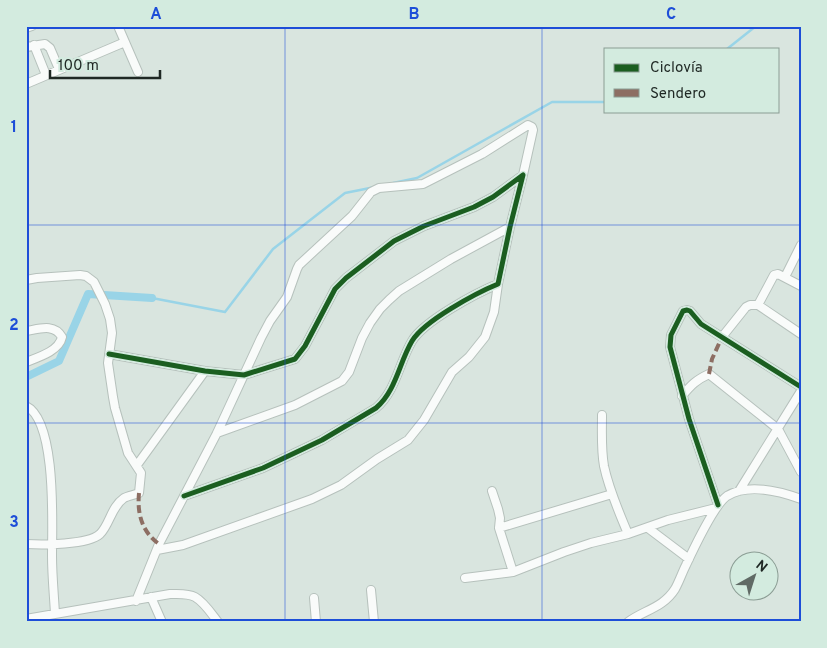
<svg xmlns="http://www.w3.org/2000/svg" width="827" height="648" font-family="Overpass,sans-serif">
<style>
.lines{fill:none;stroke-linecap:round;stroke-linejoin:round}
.stream{stroke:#99d4e7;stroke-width:2.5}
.canal{stroke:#99d4e7;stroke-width:8}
.street-casing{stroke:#b6c1bc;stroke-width:10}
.street{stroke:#f9fbfa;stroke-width:8}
.quiet{stroke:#8d6e63;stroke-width:4;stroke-dasharray:8 4;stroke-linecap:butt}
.cycleway-casing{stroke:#d3ebdf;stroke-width:8}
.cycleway{stroke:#1b5e20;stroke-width:5}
.grid{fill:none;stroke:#1d4ed8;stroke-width:1;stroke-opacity:0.55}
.neatline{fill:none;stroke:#1d4ed8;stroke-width:2}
.grid-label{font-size:16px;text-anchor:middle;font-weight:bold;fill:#1d4ed8}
</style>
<rect width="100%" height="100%" fill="#d9e5df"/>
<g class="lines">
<path class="stream" d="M727,49l29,-23
M393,183l24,-5 135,-76h54
M152,298l73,14 48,-63 72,-56 30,-6"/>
<path class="canal" d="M26,377l33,-16 29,-67 64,4"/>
<defs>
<path id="street" d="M118,26l20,46
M26,28l6,-2
M34,45l12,30
M26,47l19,-3 5,4 9,21
M26,84l99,-42
M785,277l16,-32
M26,280l11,-2 43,-3 6,1 8,6 11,22 5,15 2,14 -4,30 5,34 2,11 13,45 13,20 -2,20c-5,2 -11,3 -15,5 -13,9 -14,26 -24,36 -12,11 -58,11 -74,10
M758,305l16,-30 4,-1 23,12
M26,331c13,-2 28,-8 36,6 -3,14 -23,20 -36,25
M722,337l24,-30 4,-2h8l43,29
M109,354l96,17 39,4 51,-16 10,-13 30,-57 11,-11 48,-37 30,-15 50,-19 19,-10 30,-22 -13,52 -12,57c-22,9 -74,37 -86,57 -13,22 -16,50 -36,67l-54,32 -59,28 -79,28
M682,396c9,-11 14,-16 27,-22l69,55 23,43
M26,406c31,15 26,119 26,150 0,19 2,39 3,58
M602,415c0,17 -1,34 2,51 5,24 15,46 24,68
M217,433l78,-28 47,-24 7,-9 13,-34 8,-15 10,-14 9,-9 10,-9 52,-32 59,-32
M137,465l68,-94
M492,491l6,18 2,9 -1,10 14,44
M739,491l62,-100
M718,505l-29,-86 -19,-72 1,-12 12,-24 4,-1 3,1 11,13 100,63
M499,528l113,-34
M648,528l41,31
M157,550l26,-5 129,-46 29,-14 36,-26 31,-19 16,-20 28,-48 17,-15 16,-20 9,-25 4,-28
M465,578l48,-6 51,-20 27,-9 37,-9 40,-14 48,-12
M371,590l3,32
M151,597l11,25
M314,598l2,24
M136,601l23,-57 58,-111 44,-95 9,-17 17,-24 10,-28 2,-4 53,-49 19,-24 8,-4 44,-4 59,-30 46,-29 4,2 1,3 -10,45
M26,619l144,-25c8,0 18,-1 25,3 9,5 16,16 23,25
M628,622c16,-12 35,-14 47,-33 4,-7 7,-16 11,-24 7,-15 28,-60 41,-69 21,-13 52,-5 74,3"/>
</defs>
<use href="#street" class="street-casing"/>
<use href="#street" class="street"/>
<path class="quiet" d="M709,374l3,-15 10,-22
M139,493c-2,21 3,39 20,51"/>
<defs>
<path id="cycleway" d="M109,354l96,17 39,4 51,-16 10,-13 30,-57 11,-11 48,-37 30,-15 50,-19 19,-10 30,-22 -13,52 -12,57c-22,9 -74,37 -86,57 -13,22 -16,50 -36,67l-54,32 -59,28 -79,28
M718,505l-29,-86 -19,-72 1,-12 12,-24 4,-1 3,1 11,13 100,63"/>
</defs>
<use href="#cycleway" class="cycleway-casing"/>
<use href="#cycleway" class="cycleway"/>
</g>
<path class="grid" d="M285,26v596M542,26v596M26,225h775M26,423h775"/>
<rect width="827" height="648" fill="none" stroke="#d3ebdf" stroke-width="55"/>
<rect x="604" y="48" width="175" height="65" fill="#d3ebdf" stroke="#8b9d94"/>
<rect x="614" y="64" width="25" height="8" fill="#1b5e20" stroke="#8b9d94"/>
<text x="650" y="72" font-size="15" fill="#1f2824">Ciclovía</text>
<rect x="614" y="89" width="25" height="8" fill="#8d6e63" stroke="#8b9d94"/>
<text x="650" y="98" font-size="15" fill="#1f2824">Sendero</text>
<g transform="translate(754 576) rotate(39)"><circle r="24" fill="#d3ebdf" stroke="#8b9d94"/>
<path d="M0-4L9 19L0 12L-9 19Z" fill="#606a65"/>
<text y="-8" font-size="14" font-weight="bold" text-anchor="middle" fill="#1f2824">N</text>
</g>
<path d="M50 70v8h110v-8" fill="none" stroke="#1f2824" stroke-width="2.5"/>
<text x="58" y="70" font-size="15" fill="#1f2824" stroke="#d3ebdf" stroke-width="4" paint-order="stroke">100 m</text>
<rect x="28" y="28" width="772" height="592" class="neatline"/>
<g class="grid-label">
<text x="156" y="19">A</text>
<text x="414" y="19">B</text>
<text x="671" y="19">C</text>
<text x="14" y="132">1</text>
<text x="14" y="330">2</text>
<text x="14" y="527">3</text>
</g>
</svg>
